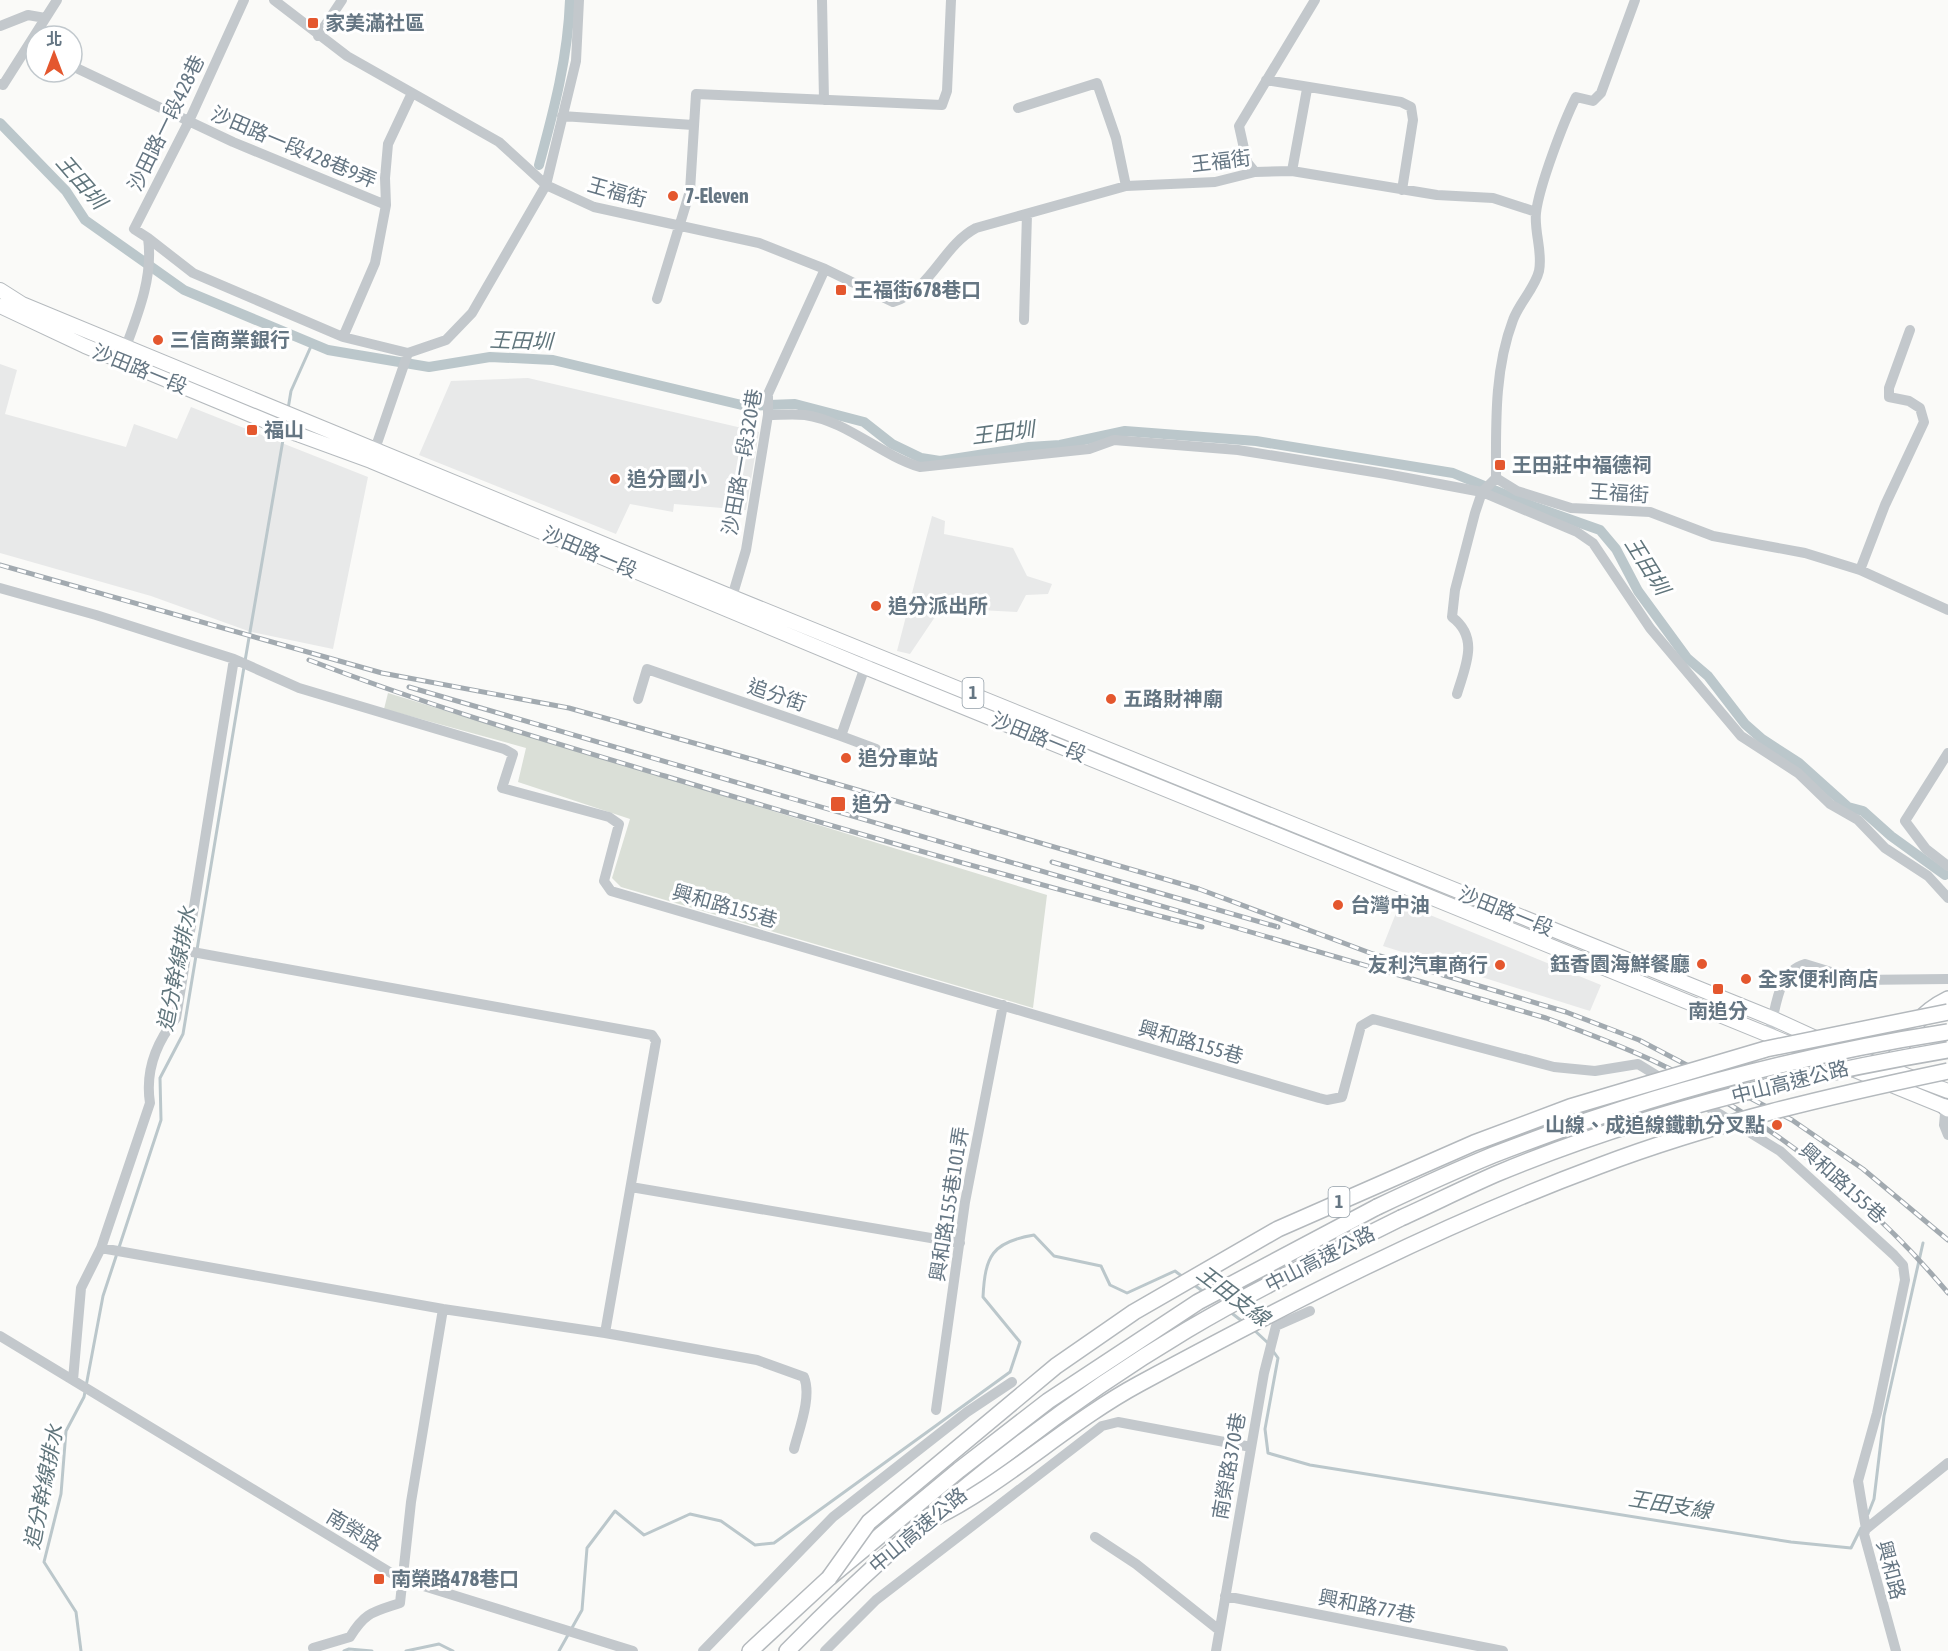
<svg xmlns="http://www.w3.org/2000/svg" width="1948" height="1651" font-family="'Asap Condensed','Noto Sans TC',sans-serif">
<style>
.built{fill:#e8e9e9}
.green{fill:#dadfd7}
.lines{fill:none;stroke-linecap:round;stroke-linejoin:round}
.stream{stroke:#bbc7cb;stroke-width:3}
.canal{stroke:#bbc7cb;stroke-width:10}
.major-casing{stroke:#b5babe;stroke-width:16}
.highway-casing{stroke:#b4b9bd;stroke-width:18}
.minor{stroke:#c3c8cc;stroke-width:10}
.major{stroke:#fff;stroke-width:14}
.highway{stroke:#fff;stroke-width:15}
.rail-casing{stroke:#a2aab0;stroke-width:5}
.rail{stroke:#fff;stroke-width:3;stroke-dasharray:9;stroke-linecap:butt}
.highway-bridge-casing{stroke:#b4b9bd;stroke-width:18;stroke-linecap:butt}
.highway-bridge{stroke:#fff;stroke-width:15}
.poi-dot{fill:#e4572e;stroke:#fff;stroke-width:2}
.labels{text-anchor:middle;stroke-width:6;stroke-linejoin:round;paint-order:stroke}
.shield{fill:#fff;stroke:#939fa8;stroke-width:1.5}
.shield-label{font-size:18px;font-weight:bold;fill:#657683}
.poi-label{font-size:20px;font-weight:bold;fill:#657683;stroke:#fff;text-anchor:start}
.street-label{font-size:20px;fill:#657683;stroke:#fff}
.water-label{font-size:21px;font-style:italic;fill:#60757c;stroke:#fff}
</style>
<rect width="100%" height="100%" fill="#fafaf8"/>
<path class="built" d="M0,364l17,6 -12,44 121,33 8,-23 43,15 14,-32 177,70 -35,172 -82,-17 -100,-36 -151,-43z
M528,378l231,54 -13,78 -72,-6 -1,8 -43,-8 -14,30 -197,-79 32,-74z
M932,516l13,5 -1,13 69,14 14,28 25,8 -4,10 -22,1 -9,17 -76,-4 -31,46 -13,-3z
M1408,906l193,79 -11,26 -207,-65 13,-33z"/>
<path class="green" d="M388,693l659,202 -14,113 -412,-121 -9,-9 18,-59 -112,-37 8,-34 -142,-39z"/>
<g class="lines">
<path class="stream" d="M288,409l3,-18 21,-47
M245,661l39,-227
M1193,1284l12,9
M1229,1311l14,11
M1253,1329l15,14
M1273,1351l5,7 -13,71 3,24 42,12 481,77 60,6 10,-20
M1868,1514l6,-15 10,-83 39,-173
M81,1651l-5,-39 -32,-50 17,-68 5,-63 18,-34 19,-101 58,-176 -1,-42 23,-44 61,-367
M344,1651l5,-2 23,2
M406,1651l33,-7 14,7
M559,1651l23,-41 5,-62 28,-37 29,24 46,-21 31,7 34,24 19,-2 236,-171 10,-30 -37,-45c2,-41 9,-55 51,-62l20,21 47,10 9,19 17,8 48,-22 8,6"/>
<path class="canal" d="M0,123l66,68 19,29 99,70 144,60 101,17 61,-10 63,3 193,46 49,-2 69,18 28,22 29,14 19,3 89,-14 31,-2 65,-14 131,10 197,32 82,34 65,23 16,19 22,42 49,67 21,18 37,48 17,15 37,24 49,44 15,4 28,25 54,39
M539,165c15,-55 29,-108 31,-165"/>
<defs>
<path id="major" d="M0,290l22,14 710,293 1042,422 81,37 93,35
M0,306l85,40 212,88 74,27 494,206 1083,441"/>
<path id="highway" d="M1883,1083c19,-37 26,-65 65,-84
M1945,1107l3,2
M750,1651l79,-73 130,-108 89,-69 150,-99 179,-95
M787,1651c119,-121 254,-234 400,-321 69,-41 142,-76 214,-112"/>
</defs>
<use href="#major" class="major-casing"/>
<use href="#highway" class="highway-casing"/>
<path class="minor" d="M274,0l73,56 152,86 47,43 48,22 165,36 66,26 68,33c39,-12 49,-56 83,-74l150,-42 89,-4 40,-10 37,-1 145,24 56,3 43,14
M822,0l2,100
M0,26l28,-11 17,3
M318,36l24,-36
M72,66l161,76 153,63
M1266,80l135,22 10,5 2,13 -11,70
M0,84l3,1 54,-85
M1018,108l79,-25 19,55 10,48
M562,116l131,9
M1292,171l15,-82
M1255,172l-8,-10 -8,-36 76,-126
M148,238l45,35 150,64 65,16
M657,299l33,-108 6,-97 246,11 5,-14 4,-91
M1024,320l3,-106
M343,337l32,-74 11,-58 -1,-27 3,-34 24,-51
M121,360c14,-39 33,-80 27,-122l-14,-9 55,-108 55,-121
M768,415c12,0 25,-1 37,0 42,6 75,40 115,52l169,-18 25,-9 124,10 148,24 96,18 95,40 16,11 57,85 91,108 57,37 32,31 28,16 27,28 43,28 20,22
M373,455l35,-102 38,-13 26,-27 74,-128 30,-124 3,-61
M1496,478c0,-53 -2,-108 17,-158 6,-17 22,-32 26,-49 4,-19 -5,-39 -3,-58 3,-27 28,-92 40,-116l17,4 8,-8 34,-93
M1496,478l21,13 54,17 79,4 63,24 92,17 55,17 88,40
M1860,570l25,-65 39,-83 -4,-14 -11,-7 -20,-4v-9l21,-58
M0,588l96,27 138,44 65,29 205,61 9,5 -11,34 107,29 10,7 -15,57 7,10 708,207 8,2 15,-3 19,-71 12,-7 181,48 41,4 43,-7 142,87 114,104 9,10 2,15 -28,133 -19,68 8,48
M732,597l14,-47 22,-135v-21l57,-125
M1457,694c8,-27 23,-56 -5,-77l3,-27 20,-77 7,-21 14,-14
M638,699l9,-30 194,67 26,-75
M841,736l35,13
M1948,753l-43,68 21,28 22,17
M187,951l465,84 4,6 -51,292
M1768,1036c9,-26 7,-63 37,-72l52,16 91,-1
M1946,1104l-2,21 4,10
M631,1187l329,56
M101,1248l342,61 162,24 152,27 47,17c8,20 -5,52 -10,72
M0,1336l401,243 232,72
M73,1380l8,-92 20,-40 49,-145c-5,-32 5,-59 26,-85l58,-359
M936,1410l29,-208 38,-197
M1095,1537l41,27 83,66
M1225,1596l278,55
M313,1648l37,-11c15,-25 23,-25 50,-34l11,-101 32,-193
M703,1651l130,-134 134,-105 45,-30
M825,1651l51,-51 226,-174 16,-4 133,25
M1216,1651l48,-278 12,-47 34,-15
M1896,1651l-32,-117 2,-5 82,-66"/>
<use href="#major" class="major"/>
<use href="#highway" class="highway"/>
<defs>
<path id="rail" d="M0,565l382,108 187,35 189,53 441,128 174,65 193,58 73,28 153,80 71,49 85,71
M309,660c117,45 236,80 356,116 178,54 357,105 537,151
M409,687l1137,331c40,15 80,29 118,48 18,8 35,20 52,30 88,53 166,118 232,197
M1052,862l226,65"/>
</defs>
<use href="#rail" class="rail-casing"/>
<use href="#rail" class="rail"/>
<defs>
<path id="highway-bridge" d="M1377,1207c38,-18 77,-36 116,-52 146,-57 300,-99 455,-123
M1401,1218c31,-14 63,-30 95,-44 144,-60 298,-98 452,-124
M926,1522c77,-36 139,-98 213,-138 150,-81 301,-159 460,-218 113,-43 231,-70 349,-95
M829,1578l40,-56 187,-156 78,-54 144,-83 196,-86 96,-36 196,-58 182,-37"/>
</defs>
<use href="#highway-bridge" class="highway-bridge-casing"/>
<use href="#highway-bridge" class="highway-bridge"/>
</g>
<g class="poi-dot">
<rect x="307" y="17" width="12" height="12" rx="3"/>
<circle cx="673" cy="196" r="6"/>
<rect x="835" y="284" width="12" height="12" rx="3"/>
<circle cx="158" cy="340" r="6"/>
<rect x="246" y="424" width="12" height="12" rx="3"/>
<rect x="1494" y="459" width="12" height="12" rx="3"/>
<circle cx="615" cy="479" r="6"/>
<circle cx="876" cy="606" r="6"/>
<circle cx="1111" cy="699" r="6"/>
<circle cx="846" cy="758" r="6"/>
<rect x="830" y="796" width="16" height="16" rx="3"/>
<circle cx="1338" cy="905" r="6"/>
<circle cx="1702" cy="964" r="6"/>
<circle cx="1500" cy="965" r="6"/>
<circle cx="1746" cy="979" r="6"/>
<rect x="1712" y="983" width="12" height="12" rx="3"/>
<circle cx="1777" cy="1125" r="6"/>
<rect x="373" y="1573" width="12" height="12" rx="3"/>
</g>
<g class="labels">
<g class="shield">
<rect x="962.5" y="678" width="21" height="30" rx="4.5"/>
<rect x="1328.5" y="1187" width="21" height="30" rx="4.5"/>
</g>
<g class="shield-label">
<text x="973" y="699">1</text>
<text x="1339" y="1208">1</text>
</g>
<g class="poi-label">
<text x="325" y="30">家美滿社區</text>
<text x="685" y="203">7-Eleven</text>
<text x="853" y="297">王福街678巷口</text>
<text x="170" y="347">三信商業銀行</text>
<text x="264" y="437">福山</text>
<text x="1512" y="472">王田莊中福德祠</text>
<text x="627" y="486">追分國小</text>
<text x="888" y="613">追分派出所</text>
<text x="1123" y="706">五路財神廟</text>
<text x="858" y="765">追分車站</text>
<text x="852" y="811">追分</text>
<text x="1350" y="912">台灣中油</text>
<text x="1690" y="971" text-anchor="end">鈺香園海鮮餐廳</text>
<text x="1488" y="972" text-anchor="end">友利汽車商行</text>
<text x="1758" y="986">全家便利商店</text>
<text x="1718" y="1018" text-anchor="middle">南追分</text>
<text x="1765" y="1132" text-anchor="end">山線、成追線鐵軌分叉點</text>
<text x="391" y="1586">南榮路478巷口</text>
</g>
<g class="street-label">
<text transform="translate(166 123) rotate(-64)" y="7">沙田路一段428巷</text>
<text transform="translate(294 147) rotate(23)" y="7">沙田路一段428巷9弄</text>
<text transform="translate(1221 161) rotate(-7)" y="7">王福街</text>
<text transform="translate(617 192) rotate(16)" y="7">王福街</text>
<text transform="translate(140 369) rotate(22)" y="7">沙田路一段</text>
<text transform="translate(742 462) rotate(-80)" y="7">沙田路一段320巷</text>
<text transform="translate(1619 493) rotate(4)" y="7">王福街</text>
<text transform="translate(590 552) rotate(23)" y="7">沙田路一段</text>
<text transform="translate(777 695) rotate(19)" y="7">追分街</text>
<text transform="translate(1039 737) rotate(22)" y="7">沙田路一段</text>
<text transform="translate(725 906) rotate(16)" y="7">興和路155巷</text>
<text transform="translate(1506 911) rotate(22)" y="7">沙田路一段</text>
<text transform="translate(1191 1042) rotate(16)" y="7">興和路155巷</text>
<text transform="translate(1790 1082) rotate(-14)" y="7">中山高速公路</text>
<text transform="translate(1843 1183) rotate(42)" y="7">興和路155巷</text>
<text transform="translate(949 1204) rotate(-81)" y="7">興和路155巷101弄</text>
<text transform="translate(1320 1259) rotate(-27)" y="7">中山高速公路</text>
<text transform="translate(1229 1466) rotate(-80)" y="7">南榮路370巷</text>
<text transform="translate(354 1530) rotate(31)" y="7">南榮路</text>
<text transform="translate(918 1530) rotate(-40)" y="7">中山高速公路</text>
<text transform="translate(1891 1570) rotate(75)" y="7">興和路</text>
<text transform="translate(1367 1606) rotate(11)" y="7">興和路77巷</text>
</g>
<g class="water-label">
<text transform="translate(81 182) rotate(49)" y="7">王田圳</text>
<text transform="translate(521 341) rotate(2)" y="7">王田圳</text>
<text transform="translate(1003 433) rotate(-7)" y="7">王田圳</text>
<text transform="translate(1647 566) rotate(58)" y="7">王田圳</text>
<text transform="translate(177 969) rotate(-79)" y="7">追分幹線排水</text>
<text transform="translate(1233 1296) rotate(37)" y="7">王田支線</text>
<text transform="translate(44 1487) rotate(-79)" y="7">追分幹線排水</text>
<text transform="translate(1670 1505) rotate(9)" y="7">王田支線</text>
</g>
</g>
<g transform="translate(54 54)"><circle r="28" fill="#ffffff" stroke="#c1c8cd" stroke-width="1.5"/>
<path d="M0-4.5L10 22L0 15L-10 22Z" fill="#e4572e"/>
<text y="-9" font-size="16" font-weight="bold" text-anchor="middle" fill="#657683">北</text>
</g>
</svg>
